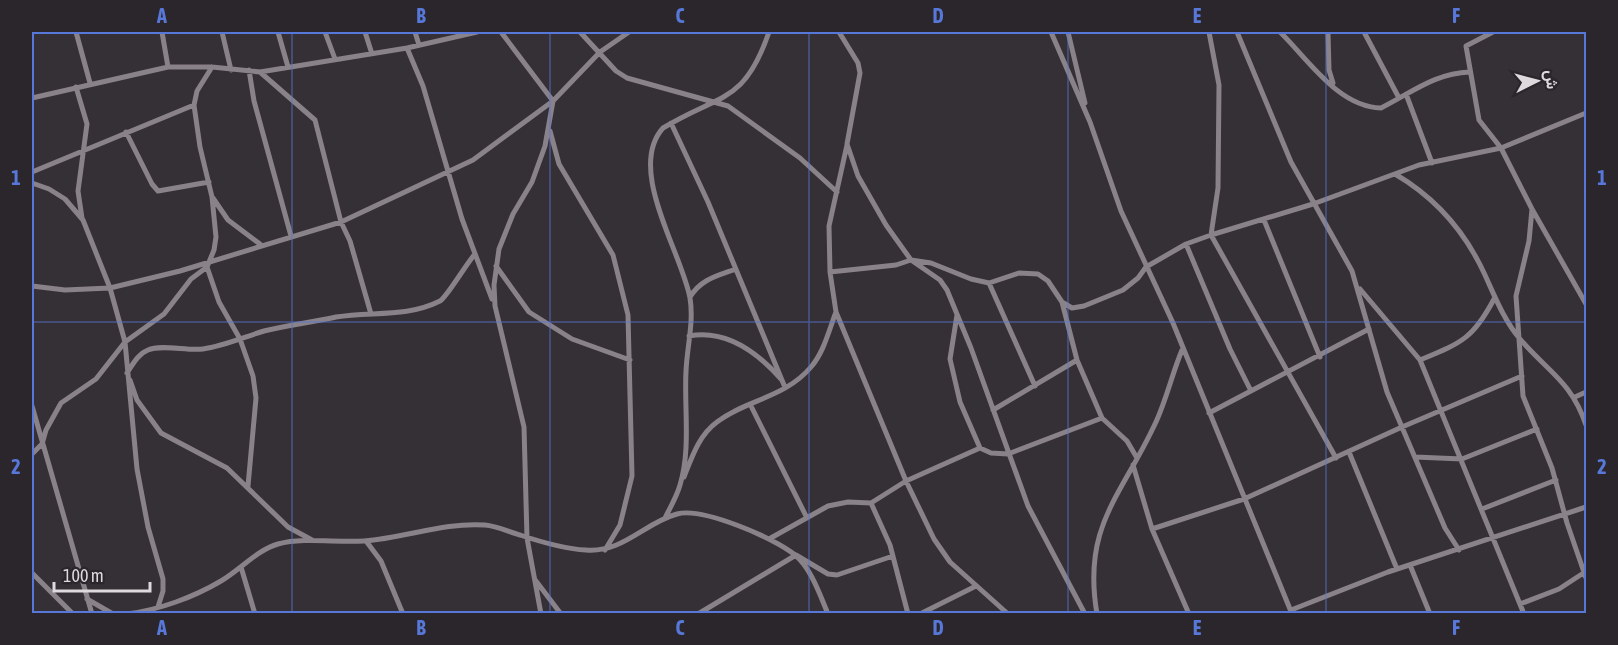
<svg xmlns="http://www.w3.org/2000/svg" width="1618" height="645" font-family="'Asap Condensed',Vazirmatn,sans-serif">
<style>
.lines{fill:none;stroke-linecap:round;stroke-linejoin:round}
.minor{stroke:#898289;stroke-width:5}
.grid{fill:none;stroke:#5778d9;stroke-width:1.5;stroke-opacity:0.55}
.neatline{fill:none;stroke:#5778d9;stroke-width:2}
.grid-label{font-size:20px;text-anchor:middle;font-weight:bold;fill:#5778d9}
</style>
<rect width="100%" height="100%" fill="#353035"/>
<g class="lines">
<path class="minor" d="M76,32l14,51
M162,32l6,35
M222,32l9,38
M278,32l10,35
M325,32l10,27
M365,32l7,22
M415,32l4,13
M501,32l52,69 -8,45 -13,36 -19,32 -14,35 -5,36 1,21 29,121 3,111 14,76
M580,32l36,39 11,7 101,28 72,52 37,34
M839,32l19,31 2,10 -13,71 11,32 28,49 25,35 29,20 7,10 24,58 57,158 57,108
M1051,32l39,90 31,89 52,112 119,291
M1068,32l17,71
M1209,32l10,53 -1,103 -7,47 125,223
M1237,32l54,130 61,109 35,121 58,136 14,22
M1280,32c27,26 58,75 101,76 30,-15 54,-35 89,-36
M1328,32l1,38 4,13
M1364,32l35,66
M1493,32l-27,14 13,74 22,28 31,61 54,95
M407,48l16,38 39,133 30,80
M249,70l5,31 37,135
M260,72l55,48 26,102 9,19 21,73
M76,87l11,37 -9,67 4,27
M1406,94l26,69
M32,98l136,-31h44l48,5 147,-24 70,-16
M671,123l37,79 76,183
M550,131l9,33 54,91 15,60 4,161 -12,49 -15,25
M126,132l26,52 6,7 51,-9
M847,145l-18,81 1,46 6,40 70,169 28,58 16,23 58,52
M32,172l162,-67
M1395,174c41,24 70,57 90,101 10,22 19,45 35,64 28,33 51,42 66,86
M32,183l17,6 16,10 18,21 27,68 15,54 12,127 11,58 15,52v12l-5,16
M213,198l15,22 32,24
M1532,209l-3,32 -13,55 7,100 29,72 15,55 19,55
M1264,220l56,137
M1186,244l44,105 21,42
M496,266l33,46 43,27 58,21
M207,267l12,35 21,37 13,37 3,22 -8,88
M830,272l66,-7 15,-5 20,3 40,16 18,4 30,-10 19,1 10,7 14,21 15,58 25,58 25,23 10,17
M989,283l46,103
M32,286l33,4 45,-2 70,-17 161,-49 132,-62 80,-59 47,-49 29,-20
M1360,289l60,71 104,254
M690,297c11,-18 27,-21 46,-28
M1062,302l10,6 12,-2 39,-16 15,-12 8,-11 40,-23 25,-9 102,-31 106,-39 82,-17 85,-35
M957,315l-7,44 10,43 20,46 11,5 17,1 94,-36
M689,336c37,-7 69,17 92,43
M1420,360c41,-17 53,-21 74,-61
M127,373c6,-9 11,-19 21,-23 13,-6 39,1 55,-1 21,-3 41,-12 61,-18 24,-6 49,-9 72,-14 35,-6 70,1 104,-16 7,-4 26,-37 35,-47
M130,380l7,20 24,33 66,35 61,59 24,13
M1575,397l11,-5
M32,406l60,208
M751,406l56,112
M993,410l84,-50
M1209,413l160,-84
M1349,452l48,117
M32,454l10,-10 4,-14 15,-27 35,-24 29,-37 39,-28 27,-35 16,-12 7,-17 2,-13 -4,-40 -12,-50 -6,-42 3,-14 15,-24
M1415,457l47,2 75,-30
M1133,465l19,64 37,85
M684,477c8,-20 15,-42 33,-55 28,-22 68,-24 94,-55 13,-15 18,-37 25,-55
M871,503l19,42 18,69
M1482,509l74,-29
M665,518c5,-10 12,-22 15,-33 11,-36 4,-77 6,-114 1,-24 8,-49 4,-73 -8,-45 -64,-129 -27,-170 57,-35 81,-23 106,-96
M1152,529l92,-30 158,-72 120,-51
M769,539l59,-33 20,-4 23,1 35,-22 74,-33
M366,541l15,20 22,53
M1410,565l20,49
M241,567l14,47
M32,573l41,41
M536,581l25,33
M87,599l26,15
M1520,604l39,-15 26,-17
M1291,610l97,-38 198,-65
M127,614c32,-4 67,-17 94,-33 19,-11 36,-31 57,-37 27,-7 58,-1 86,-3 41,-3 80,-19 121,-16 12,1 24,7 35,10 21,7 44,14 66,15 37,3 58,-27 91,-36 25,-7 98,24 118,41 16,13 25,40 33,59
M698,614l98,-59 32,19 9,1 56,-19
M920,614l56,-28
M1097,614c-15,-88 24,-117 58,-190 11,-23 17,-50 27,-74"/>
</g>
<path class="grid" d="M292,32v582M550,32v582M809,32v582M1068,32v582M1326,32v582M32,322h1554"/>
<rect width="1618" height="645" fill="none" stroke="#2b262b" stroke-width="66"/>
<g transform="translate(1537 81) rotate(84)" stroke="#2b262b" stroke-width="4.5" paint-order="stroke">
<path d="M0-4.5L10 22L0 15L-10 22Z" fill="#ddd9dc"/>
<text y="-9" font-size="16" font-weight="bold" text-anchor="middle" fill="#ddd9dc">ش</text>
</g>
<path d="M54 582v9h96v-9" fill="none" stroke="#ddd9dc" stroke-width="3"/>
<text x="63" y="582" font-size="18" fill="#ddd9dc" stroke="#2b262b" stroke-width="4.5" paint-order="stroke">100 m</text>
<rect x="33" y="33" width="1552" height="579" class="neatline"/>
<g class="grid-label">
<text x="162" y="23">A</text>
<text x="421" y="23">B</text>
<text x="680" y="23">C</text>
<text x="938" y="23">D</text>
<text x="1197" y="23">E</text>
<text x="1456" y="23">F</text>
<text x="16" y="185">1</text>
<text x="1602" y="185">1</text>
<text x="16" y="474">2</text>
<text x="1602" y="474">2</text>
<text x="162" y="635">A</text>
<text x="421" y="635">B</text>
<text x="680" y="635">C</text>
<text x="938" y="635">D</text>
<text x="1197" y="635">E</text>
<text x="1456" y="635">F</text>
</g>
</svg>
